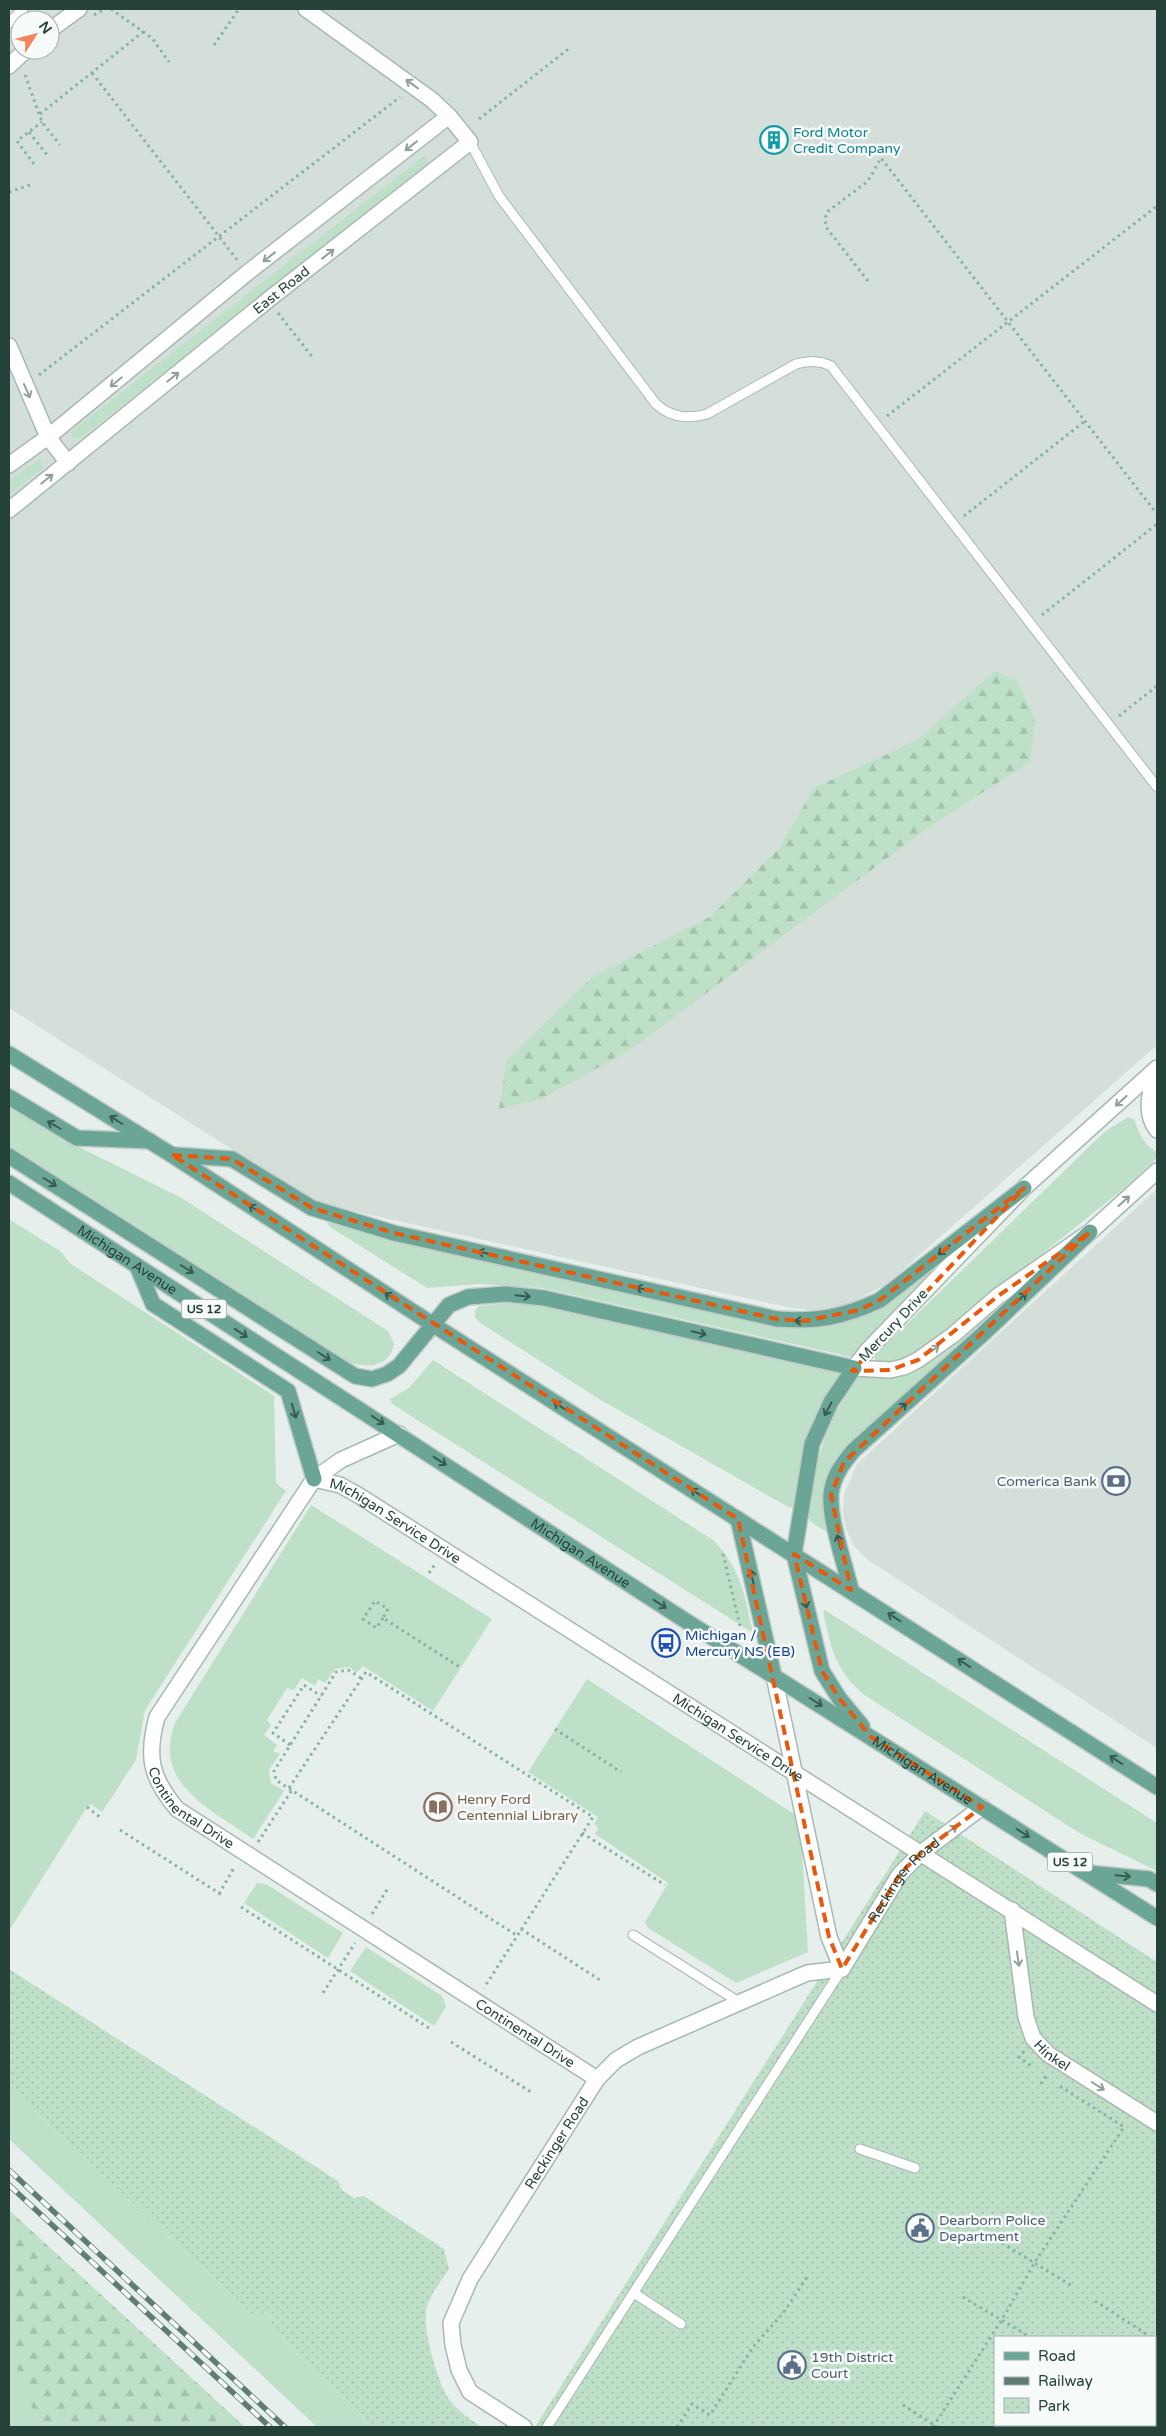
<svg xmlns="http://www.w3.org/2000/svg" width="1166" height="2436" font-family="'Varela Round',sans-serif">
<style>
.built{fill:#d4dfda;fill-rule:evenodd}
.green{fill:#bfe0c8}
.forest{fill:url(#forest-firs)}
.park{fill:url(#park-dots);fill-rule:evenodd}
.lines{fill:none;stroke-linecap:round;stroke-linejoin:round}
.service-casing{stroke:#a8b8b2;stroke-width:11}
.minor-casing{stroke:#a8b8b2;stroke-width:18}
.tertiary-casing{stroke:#a8b8b2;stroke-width:18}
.primary-casing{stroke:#c2cac8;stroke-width:18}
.path{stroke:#86b3a5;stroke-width:3;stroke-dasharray:2.5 4;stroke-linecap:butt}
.service{stroke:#fff;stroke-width:9}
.minor{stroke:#fff;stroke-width:15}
.tertiary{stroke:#fff;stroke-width:15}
.primary{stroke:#6aa596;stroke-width:15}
.rail-casing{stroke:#5f7d75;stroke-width:5.5}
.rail{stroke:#f7fbf9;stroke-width:4;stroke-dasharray:11;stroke-linecap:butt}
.oneway{stroke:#92a09c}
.oneway2{stroke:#365b51}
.marked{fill:none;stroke:#e8590c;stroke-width:4;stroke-dasharray:10 6;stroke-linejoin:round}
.labels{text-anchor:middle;stroke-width:5;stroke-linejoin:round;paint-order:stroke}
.shield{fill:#f7fbf9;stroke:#637a73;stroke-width:1}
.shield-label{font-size:12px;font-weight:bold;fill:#24423a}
.culture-label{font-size:14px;fill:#0d838f;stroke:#f7fbf9;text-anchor:start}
.street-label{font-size:14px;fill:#24423a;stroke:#f7fbf9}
.service-label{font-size:14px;fill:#4e5e75;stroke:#f7fbf9;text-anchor:start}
.transit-label{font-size:14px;fill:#164399;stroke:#f7fbf9;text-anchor:start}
.education-label{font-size:14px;fill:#785e54;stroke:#f7fbf9;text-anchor:start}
</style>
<defs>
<pattern id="forest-firs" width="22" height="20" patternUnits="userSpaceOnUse" patternTransform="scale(1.25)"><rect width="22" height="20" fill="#bfe0c8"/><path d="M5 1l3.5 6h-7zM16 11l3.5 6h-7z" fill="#a4c1ad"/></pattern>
<pattern id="park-dots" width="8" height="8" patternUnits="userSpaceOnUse" patternTransform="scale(1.25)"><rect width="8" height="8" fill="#bfe0c8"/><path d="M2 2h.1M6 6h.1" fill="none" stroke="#a4c1ad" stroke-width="1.8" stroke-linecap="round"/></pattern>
</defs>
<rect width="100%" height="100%" fill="#e6efeb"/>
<path class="built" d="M9,9h1148v1036l-270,239 -33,17 -29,11 -38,-5 -470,-104 -308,-195zM20,20h30v30h-30z
M1157,1189v559l-289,-188 -14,-14 -8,-17 -3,-16 1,-19 13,-30z"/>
<path class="green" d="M424,156l7,9 -352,274 -7,-1v-7z
M39,459l4,6 -1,4 -33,26v-14z
M9,1104l68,42 103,51 208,134 6,13c-6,31 -41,22 -61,12l-324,-208z
M1128,1117l6,2c5,14 9,25 23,33v6l-35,32 -201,161 -19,9 -25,2 -3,-5 3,-4 217,-211 13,-12z
M9,1219l51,32 11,13 203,132 2,87 10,8 -141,219 -9,50 -34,52 -11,-8 -4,3 -78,124z
M330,1222l58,16 398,88c81,10 128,-42 185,-90l-120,121 -308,-69 -63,-4 -53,4 -97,-61 -3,-4z
M506,1303l38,1 295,66 2,5 -40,88 -8,45 -5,-1 -189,-108 -120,-77 -4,-5v-6l4,-5z
M997,1309l-1,4 -149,133 -13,19 -5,65 -4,1 -14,-9c-5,-10 -1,-20 0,-31 8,-42 21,-81 48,-114h26l28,-6 24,-15z
M433,1360l280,180c29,30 31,54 40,93l-361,-229 -2,-5 19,-11z
M311,1505l181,114 -59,92 -70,-45 -6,7 -8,-6 -14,2 -10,14 -7,-4 -3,7 -13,-8 -8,12 -7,-2 -20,32 4,5 -7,10 13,10 -4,6 7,3 -11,16 2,13 13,8 -31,48c-42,-30 -101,-55 -78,-116z
M825,1610l332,213v48l-76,-37 -215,-138c-31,-25 -35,-47 -43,-85z
M587,1679l213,139 8,134 -72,31 -88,-55 -3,-6 23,-39 -73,-49 3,-6 -4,-4 4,-7 -70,-45z
M257,1883l9,1 77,49 -15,25 -84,-55z
M366,1947l76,49 4,11 -12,19 -84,-55z
M9,2088l243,226 18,-2 2,18 102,97h-57l-308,-288z
M9,2342l91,85h-91z"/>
<path class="forest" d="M995,671l23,11 17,38 -5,42 -101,65 -299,223 -89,49 -42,10 8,-49 84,-82 119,-61 70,-70 34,-59 103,-48z
M9,2210l236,217h-205l-31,-79z"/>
<path class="park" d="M925,1811l232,151v465h-622zM995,2337h160v88h-160z
M9,1969l329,212 4,9 12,8 10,-2 80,53 5,20c-8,12 -17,23 -22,37 -6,20 11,80 24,96 8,10 20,17 30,25h-107l-102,-97 -2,-18 -18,2 -243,-226z"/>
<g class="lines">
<defs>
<path id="service" d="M9,23l14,-14
M470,142l29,54 157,208c16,14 31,15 51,10l89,-50c13,-3 23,-4 35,2l326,421
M633,1935l106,67
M860,2149l55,19
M634,2293l47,31
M547,2427l295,-458"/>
<g id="minor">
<path d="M50,30l29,-21"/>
<path d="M9,66l17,-16"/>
<path d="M9,346l39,91 20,26"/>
<path d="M9,465l39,-28 199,-164 202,-157"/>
<path id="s1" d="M9,510l259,-210 202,-158 -21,-26 -17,-16 -126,-91"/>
<path id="s2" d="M399,1434l-58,26 -27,19 -157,238c-11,40 -6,61 20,92l420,270"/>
<path id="s3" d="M314,1479l26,6 18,10 799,509"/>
<path d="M774,1676l55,261 13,32"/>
<path id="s4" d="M1012,1910l14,107 7,21 15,16 109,69"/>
<path id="s5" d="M842,1969l58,-95 21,-21 61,-46"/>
<path id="s6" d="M524,2427l-54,-35 -11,-22 -6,-25 -2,-22 19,-44 127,-200 19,-19 22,-13 169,-74 35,-4"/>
</g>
<path id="tertiary" d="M1157,1068l-133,120 -157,163 -13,17 36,2 14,-3 14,-7 35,-25 45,-39 92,-64 67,-61
M1155,1070c-4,21 -12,42 2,60"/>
<g id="primary">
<path d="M9,1054l163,101 260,169 725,463"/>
<path d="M9,1097l68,41 73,3"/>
<path d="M175,1155l57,4 80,49 82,25 383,86c40,3 67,-2 103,-19l144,-112"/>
<path d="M9,1156l346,220 17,3 15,-5 12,-8 50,-61 19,-8 38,-3 38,4 310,70 -23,34 -19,42 -18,110 28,117 17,27 23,28"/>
<path id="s7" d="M9,1183l677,438 471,297"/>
<path d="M137,1266l16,38 135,87 26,88"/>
<path d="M738,1519l36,157"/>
<path d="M851,1590c-6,-26 -22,-70 -20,-96 2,-18 12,-31 23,-44l130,-117 106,-101"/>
<path d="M1089,1873l60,6 8,5"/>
</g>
</defs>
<use href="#service" class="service-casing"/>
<use href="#minor" class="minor-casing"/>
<use href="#tertiary" class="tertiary-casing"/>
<use href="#primary" class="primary-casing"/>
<path class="path" d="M111,9l41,29 17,24
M94,15l11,-6
M214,45l25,-36
M92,73l146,188
M25,75l17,47 18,23
M40,114l103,-82
M479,119l92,-72
M29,132l18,23
M34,164l-17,-23 25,-19
M9,192l21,-7
M868,281l-42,-54 -1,-8 2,-7 41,-31 13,-23 276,356
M278,313l35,45
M39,375l361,-278
M887,416l270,-210
M964,516l121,-95
M1042,615l115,-91
M1119,716l38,-30
M723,1554l17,72
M429,1573l7,-10
M383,1618l-7,10 -13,-9 12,-18 13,8 -5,9 78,50
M361,1678l-13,-8 -12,2 -62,99 2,9 240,155
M555,1729l66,43
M290,1745l-17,-12 31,-48 17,11
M289,1788l77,-116 227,145 -109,171
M87,1807l14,11
M120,1830l102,65
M582,1833l83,52
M258,1842l34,-52
M219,1894l16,-28
M241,1907l191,123
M372,1914l16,-26
M521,1929l82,53
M323,1993l32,-50
M451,2042l80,50
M1024,2051l-5,6 14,10
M1041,2084l5,-8
M1002,2243l70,43
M963,2297l67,40
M1095,2301l56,36
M1155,2340l2,1
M903,2405l34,22
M1155,2416l2,2
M677,2427l15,-23 18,11 43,-68 31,-35 23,-35
M933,2427l68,-106 34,-59 89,-135 -66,-42"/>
<use href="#service" class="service"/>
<use href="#minor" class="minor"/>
<use href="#tertiary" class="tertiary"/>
<use href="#primary" class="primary"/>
<defs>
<path id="rail" d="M9,2170l276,257
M9,2185l261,242"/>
</defs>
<use href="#rail" class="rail-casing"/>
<use href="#rail" class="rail"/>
</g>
<defs><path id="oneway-shaft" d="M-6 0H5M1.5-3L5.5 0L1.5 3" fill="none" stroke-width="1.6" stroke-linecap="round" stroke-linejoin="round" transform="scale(1.25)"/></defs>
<g class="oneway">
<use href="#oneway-shaft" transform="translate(412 84) rotate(-144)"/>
<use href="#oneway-shaft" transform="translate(411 146) rotate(142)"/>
<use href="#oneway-shaft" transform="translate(328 254) rotate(-38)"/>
<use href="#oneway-shaft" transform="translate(269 257) rotate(142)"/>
<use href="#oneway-shaft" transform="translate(173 377) rotate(-39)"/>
<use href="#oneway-shaft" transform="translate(116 382) rotate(141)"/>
<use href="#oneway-shaft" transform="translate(27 391) rotate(66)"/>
<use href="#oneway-shaft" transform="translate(47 479) rotate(-39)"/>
<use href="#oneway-shaft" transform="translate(1121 1101) rotate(138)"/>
<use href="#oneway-shaft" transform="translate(1124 1201) rotate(-42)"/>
<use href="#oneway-shaft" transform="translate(933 1350) rotate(-35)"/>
<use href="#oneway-shaft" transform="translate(951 1830) rotate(-37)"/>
<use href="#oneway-shaft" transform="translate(1018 1959) rotate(82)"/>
<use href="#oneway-shaft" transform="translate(1098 2086) rotate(32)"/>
</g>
<g class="oneway2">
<use href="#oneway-shaft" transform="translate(116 1120) rotate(-148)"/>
<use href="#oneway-shaft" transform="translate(54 1125) rotate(-150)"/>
<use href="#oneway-shaft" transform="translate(50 1182) rotate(32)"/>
<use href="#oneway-shaft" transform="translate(255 1209) rotate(-147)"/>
<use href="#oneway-shaft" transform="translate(944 1250) rotate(142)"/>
<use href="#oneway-shaft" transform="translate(485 1253) rotate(-167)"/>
<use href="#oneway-shaft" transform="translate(187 1269) rotate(32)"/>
<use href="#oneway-shaft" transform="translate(643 1289) rotate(-167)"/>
<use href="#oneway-shaft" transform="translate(523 1296) rotate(6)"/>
<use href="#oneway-shaft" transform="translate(391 1297) rotate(-147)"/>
<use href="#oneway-shaft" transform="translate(1021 1298) rotate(-44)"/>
<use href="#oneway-shaft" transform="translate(802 1321) rotate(-179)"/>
<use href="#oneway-shaft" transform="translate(241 1333) rotate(33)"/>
<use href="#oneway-shaft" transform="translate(699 1333) rotate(13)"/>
<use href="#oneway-shaft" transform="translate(324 1356) rotate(32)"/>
<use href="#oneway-shaft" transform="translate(560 1406) rotate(-147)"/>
<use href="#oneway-shaft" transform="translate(901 1408) rotate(-42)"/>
<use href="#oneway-shaft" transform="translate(828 1409) rotate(118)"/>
<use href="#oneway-shaft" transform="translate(294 1411) rotate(74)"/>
<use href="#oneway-shaft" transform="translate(378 1420) rotate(33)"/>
<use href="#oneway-shaft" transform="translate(440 1461) rotate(33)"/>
<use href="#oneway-shaft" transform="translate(697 1493) rotate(-147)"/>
<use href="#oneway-shaft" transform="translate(839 1542) rotate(-104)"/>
<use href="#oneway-shaft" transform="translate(752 1577) rotate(-103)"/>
<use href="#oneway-shaft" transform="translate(805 1601) rotate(76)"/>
<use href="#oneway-shaft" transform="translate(660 1604) rotate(33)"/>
<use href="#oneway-shaft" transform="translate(894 1617) rotate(-147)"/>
<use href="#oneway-shaft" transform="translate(964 1663) rotate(-147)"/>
<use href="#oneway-shaft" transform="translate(816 1702) rotate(32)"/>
<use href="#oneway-shaft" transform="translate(1116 1760) rotate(-147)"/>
<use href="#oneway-shaft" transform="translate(1023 1833) rotate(32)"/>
<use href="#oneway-shaft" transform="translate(1123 1876) rotate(5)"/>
</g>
<path class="marked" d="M172,1155l60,4 80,49 82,25 383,86 27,2 55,-11 21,-10 144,-112 -172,183 38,-1 28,-10 80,-64 92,-64 -246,230 -13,33 20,95 -57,-36 28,117 17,27 32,39 111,70 -61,46 -21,21 -58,95 -13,-32 -91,-418z"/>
<defs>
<symbol id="building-ring" viewBox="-11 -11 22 22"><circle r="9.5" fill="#f7fbf9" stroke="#0f9aa8" stroke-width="1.5"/><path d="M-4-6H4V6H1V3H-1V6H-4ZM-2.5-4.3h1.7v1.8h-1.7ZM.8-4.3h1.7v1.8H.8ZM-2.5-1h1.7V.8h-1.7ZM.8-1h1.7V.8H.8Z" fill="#0f9aa8"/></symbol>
<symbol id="bank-ring" viewBox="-11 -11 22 22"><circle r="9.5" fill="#f7fbf9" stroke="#5c6f8a" stroke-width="1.5"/><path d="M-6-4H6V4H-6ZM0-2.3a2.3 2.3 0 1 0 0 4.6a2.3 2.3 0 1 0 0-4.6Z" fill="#5c6f8a"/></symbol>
<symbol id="bus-ring" viewBox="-11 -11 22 22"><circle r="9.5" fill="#f7fbf9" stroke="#1a4fb4" stroke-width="1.5"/><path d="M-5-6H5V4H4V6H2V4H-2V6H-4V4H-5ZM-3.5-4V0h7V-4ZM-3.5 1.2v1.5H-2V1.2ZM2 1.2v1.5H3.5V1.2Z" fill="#1a4fb4"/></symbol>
<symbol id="library-ring" viewBox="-11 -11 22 22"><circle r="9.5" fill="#f7fbf9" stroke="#8d6e63" stroke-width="1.5"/><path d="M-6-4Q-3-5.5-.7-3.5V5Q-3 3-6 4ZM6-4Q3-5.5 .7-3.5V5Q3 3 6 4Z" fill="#8d6e63"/></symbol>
<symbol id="civic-ring" viewBox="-11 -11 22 22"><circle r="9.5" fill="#f7fbf9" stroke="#5c6f8a" stroke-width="1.5"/><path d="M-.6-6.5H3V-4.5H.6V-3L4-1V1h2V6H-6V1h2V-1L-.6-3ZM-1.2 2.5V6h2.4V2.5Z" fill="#5c6f8a"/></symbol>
</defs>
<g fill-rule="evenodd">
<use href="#building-ring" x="758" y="124" width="32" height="32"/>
<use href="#bank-ring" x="1100" y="1465" width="32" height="32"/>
<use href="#bus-ring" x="650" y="1627" width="32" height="32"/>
<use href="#library-ring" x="422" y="1791" width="32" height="32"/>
<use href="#civic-ring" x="904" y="2212" width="32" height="32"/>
<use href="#civic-ring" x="776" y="2349" width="32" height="32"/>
</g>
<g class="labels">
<g class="shield">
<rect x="181.5" y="1299.5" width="45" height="19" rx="4"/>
<rect x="1047.5" y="1852.5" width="45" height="19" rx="4"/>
</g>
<g class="shield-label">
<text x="204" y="1313">US 12</text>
<text x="1070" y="1866">US 12</text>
</g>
<g class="culture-label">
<text x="793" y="137">Ford Motor<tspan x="793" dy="16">Credit Company</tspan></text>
</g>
<g class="street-label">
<text dy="5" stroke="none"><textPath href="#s1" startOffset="350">East Road</textPath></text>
<text dy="5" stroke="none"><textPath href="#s7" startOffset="141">Michigan Avenue</textPath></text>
<text transform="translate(893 1325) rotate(-47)" y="5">Mercury Drive</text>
<text dy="5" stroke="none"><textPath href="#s3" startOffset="92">Michigan Service Drive</textPath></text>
<text dy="5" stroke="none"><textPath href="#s7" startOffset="681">Michigan Avenue</textPath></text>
<text dy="5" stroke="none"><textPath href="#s3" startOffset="498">Michigan Service Drive</textPath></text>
<text dy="5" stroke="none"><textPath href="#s7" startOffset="1086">Michigan Avenue</textPath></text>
<text dy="5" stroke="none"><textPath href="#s2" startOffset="490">Continental Drive</textPath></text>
<text dy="5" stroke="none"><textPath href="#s5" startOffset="109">Reckinger Road</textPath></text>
<text dy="5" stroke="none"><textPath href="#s2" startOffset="895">Continental Drive</textPath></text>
<text dy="5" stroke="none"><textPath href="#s4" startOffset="156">Hinkel</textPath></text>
<text dy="5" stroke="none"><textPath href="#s6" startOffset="346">Reckinger Road</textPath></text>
</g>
<g class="service-label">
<text x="1097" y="1486" text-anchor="end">Comerica Bank</text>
<text x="939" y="2225">Dearborn Police<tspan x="939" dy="16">Department</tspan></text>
<text x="811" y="2362">19th District<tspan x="811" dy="16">Court</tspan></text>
</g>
<g class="transit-label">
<text x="685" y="1640">Michigan /<tspan x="685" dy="16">Mercury NS (EB)</tspan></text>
</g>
<g class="education-label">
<text x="457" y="1804">Henry Ford<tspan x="457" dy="16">Centennial Library</tspan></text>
</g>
</g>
<rect width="1166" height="2436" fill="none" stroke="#24423a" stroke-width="20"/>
<rect x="994" y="2336" width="162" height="90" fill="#f7fbf9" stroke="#a3b1ad"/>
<rect x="1004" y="2352" width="25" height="8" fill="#6aa596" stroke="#a3b1ad"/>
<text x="1038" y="2361" font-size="15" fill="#24423a">Road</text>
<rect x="1004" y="2377" width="25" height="8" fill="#5f7d75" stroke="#a3b1ad"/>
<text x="1038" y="2386" font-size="15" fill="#24423a">Railway</text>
<rect x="1004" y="2398" width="25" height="15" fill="url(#park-dots)" stroke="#a3b1ad"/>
<text x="1038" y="2411" font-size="15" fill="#24423a">Park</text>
<g transform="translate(35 35) rotate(54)"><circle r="24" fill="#f7fbf9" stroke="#a3b1ad"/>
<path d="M0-4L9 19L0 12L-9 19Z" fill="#f4845f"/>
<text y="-8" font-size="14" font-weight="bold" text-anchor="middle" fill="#24423a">N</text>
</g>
</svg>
